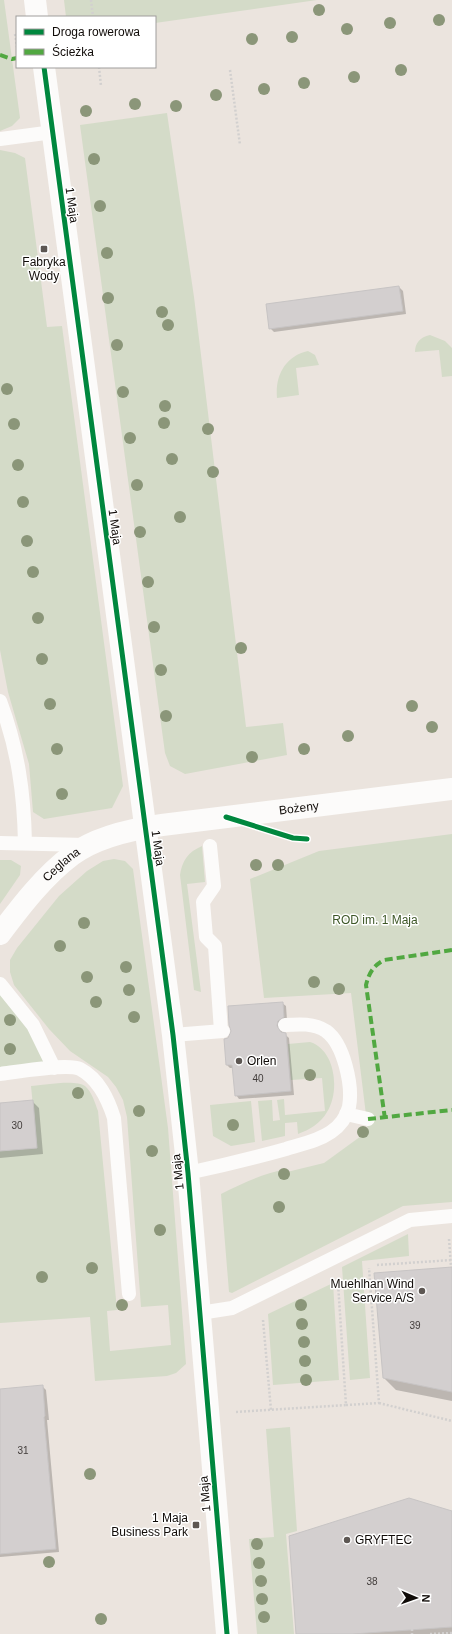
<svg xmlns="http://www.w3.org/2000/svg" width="452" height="1634" font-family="Arial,sans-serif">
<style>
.green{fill:#d4dbc8}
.shadow{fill:#0003}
.building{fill:#d3cfcf;stroke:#c7c4c4}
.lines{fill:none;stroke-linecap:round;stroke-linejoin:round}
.path{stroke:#d2d0cf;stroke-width:2.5;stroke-dasharray:2 2;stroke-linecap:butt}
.lane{stroke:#fcfbfa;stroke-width:14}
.street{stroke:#fcfbfa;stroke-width:22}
.quiet{stroke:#51a841;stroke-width:4;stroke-dasharray:8 4;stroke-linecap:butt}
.cycleway-casing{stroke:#fff;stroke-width:8}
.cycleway{stroke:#00873e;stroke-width:5}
.tree{fill:#8b9679}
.poi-dot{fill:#5d5753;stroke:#fff;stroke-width:1.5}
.labels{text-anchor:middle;stroke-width:3;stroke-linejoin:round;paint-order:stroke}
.number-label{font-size:10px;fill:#423d3b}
.street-label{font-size:12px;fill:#100b08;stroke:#fff}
.poi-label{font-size:12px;fill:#100b08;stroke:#fff;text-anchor:start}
.park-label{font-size:12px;fill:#3c5626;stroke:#fff}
</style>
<rect width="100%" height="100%" fill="#ebe4de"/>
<path class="green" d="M0,0h4l16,118 -8,8 -12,5z
M64,0h253l-162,23v-6h-89z
M167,113l27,184 52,430 37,-4 4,32 -102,19 -15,-8 -5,-13 -85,-628z
M0,150l15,3 10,5 22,169 15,-1 61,460 -11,22 -68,11 -11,-7 -4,-48 -21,-72 -8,-42z
M430,335l15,6 7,7v28l-10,1 -3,-27 -24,2c0,-9 5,-15 15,-17z
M308,351l7,4 4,10 -23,3 3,27 -22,3c-2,-22 8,-42 31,-47z
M452,834v368l-49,4 -171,87 -3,-1 -8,-98c22,-11 41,-20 65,-25l1,3 37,-9 44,-32 -17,-138 -87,5 -14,-119 69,-28z
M202,846l3,36 -18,2 14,108 -7,-2 -14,-115c2,-14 8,-23 22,-29z
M114,859l11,2 8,8 35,259 18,236 -10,9 -9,3 -72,5 -5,-64 -90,6v-172l37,-3 -6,-62c12,-1 45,-7 54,0 7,6 10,17 13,25l19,199 -10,1 3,40 61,-6 -3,-40 -27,2 -14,-190 -4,-17 -7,-13 -8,-10 -38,-26 -21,-22 -35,-44 -4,-13v-12l7,-12 42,-52 28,-25 16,-10z
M0,860h11l10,6 -1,9 -20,29z
M0,994l28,33 16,36 -44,5z
M310,1042c26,8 30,50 17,70 -6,11 -18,18 -29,22l-1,-12 -12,1v13l-23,5 -4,-40 14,-1 1,21 7,-1 -3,-20 7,-1 1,16 40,-4 -3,-33 -31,2 -3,-36z
M251,1101l4,41 -24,4 -18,-10 -3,-31z
M408,1234l1,22 -47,5 8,117 -20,2 -8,-113z
M333,1283l6,97 -66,5 -5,-71z
M290,1427l7,104 -11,3 8,100h-37l-8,-95 25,-2 -8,-108z"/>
<path class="shadow" d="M399,287l4,4 3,23 -132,18 -4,-4z
M282,1003l4,3 1,14 -6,5 -1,5 9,8 5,57 -55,4 -3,-4 -2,-27h-4l-3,-3z
M32,1101l7,7 4,46 -43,4v-54z
M452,1268v133l-56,-11 -12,-12z
M42,1386l4,4 3,30h-2l12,132 -59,5v-167z
M452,1512v122h-155z"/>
<path class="building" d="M399,286l4,25 -134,18 -3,-25z
M283,1002l1,15 -6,4 -1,5 4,6 5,1 5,58 -56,5 -3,-31h-6l-2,-26 4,-1 3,-7 -2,-6 -1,-19z
M33,1100l4,48 -37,3v-48z
M452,1267v125l-69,-14 -9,-105z
M43,1385l2,31 -1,1 12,132 -56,5v-165z
M409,1498l43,13v116l-99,7h-57l-7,-98z"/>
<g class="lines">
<path class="path" d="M91,0l2,17
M15,34l2,13
M99,67l2,19
M230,70l10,75
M449,1239l2,28
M377,1265l75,-5
M263,1320l8,90
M379,1403l73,18
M346,1405l33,-2 -10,-135
M236,1412l110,-7 -8,-122
M412,1629v5
M430,1634l22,-1"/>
<path class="lane" d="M0,139l53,-7
M0,701c18,48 24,92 25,142
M0,843l86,2
M210,846l4,40 -11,16 3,35 9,9 6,85
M0,984l33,41 21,43
M173,1035l50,-4
M0,1074c16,-2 68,-11 80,-5 19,10 28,30 34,49l15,176
M346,1114l22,5
M188,1173c33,-7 66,-15 98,-24 16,-5 32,-8 45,-17 9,-6 15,-14 18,-25 4,-21 -5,-63 -23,-76 -12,-8 -27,-7 -41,-6
M200,1313l32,-5 178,-88 42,-4"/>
<g class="street">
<path d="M35,0l2,17"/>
<path d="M44,67l129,968 15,138 39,461"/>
<path id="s1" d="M0,934c21,-28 44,-58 72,-79 24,-18 61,-26 90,-30l290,-36"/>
</g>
<path class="quiet" d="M0,55l12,4 5,-1
M368,1119l84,-9
M385,1119l-19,-134c3,-12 7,-19 18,-25l68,-10"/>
<defs>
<path id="cycleway" d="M44,67l129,968 15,138 39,461
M226,817l67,21 14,1"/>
</defs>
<use href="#cycleway" class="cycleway-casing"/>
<use href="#cycleway" class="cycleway"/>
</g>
<g class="tree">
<circle cx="319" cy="10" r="6"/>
<circle cx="439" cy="20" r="6"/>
<circle cx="390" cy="23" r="6"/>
<circle cx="347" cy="29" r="6"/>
<circle cx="292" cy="37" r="6"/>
<circle cx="252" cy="39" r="6"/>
<circle cx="401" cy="70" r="6"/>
<circle cx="354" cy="77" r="6"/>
<circle cx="304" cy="83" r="6"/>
<circle cx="264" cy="89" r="6"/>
<circle cx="216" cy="95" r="6"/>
<circle cx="135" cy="104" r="6"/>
<circle cx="176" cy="106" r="6"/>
<circle cx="86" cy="111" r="6"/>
<circle cx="94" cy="159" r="6"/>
<circle cx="100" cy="206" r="6"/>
<circle cx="107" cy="253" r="6"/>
<circle cx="108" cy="298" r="6"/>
<circle cx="162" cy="312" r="6"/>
<circle cx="168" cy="325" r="6"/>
<circle cx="117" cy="345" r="6"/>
<circle cx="7" cy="389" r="6"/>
<circle cx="123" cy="392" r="6"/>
<circle cx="165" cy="406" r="6"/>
<circle cx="164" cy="423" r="6"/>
<circle cx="14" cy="424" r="6"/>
<circle cx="208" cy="429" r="6"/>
<circle cx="130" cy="438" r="6"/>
<circle cx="172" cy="459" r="6"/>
<circle cx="18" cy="465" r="6"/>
<circle cx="213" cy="472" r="6"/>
<circle cx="137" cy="485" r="6"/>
<circle cx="23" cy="502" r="6"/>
<circle cx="180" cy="517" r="6"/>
<circle cx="140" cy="532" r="6"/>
<circle cx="27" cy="541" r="6"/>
<circle cx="33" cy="572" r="6"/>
<circle cx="148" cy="582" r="6"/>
<circle cx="38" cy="618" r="6"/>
<circle cx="154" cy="627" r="6"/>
<circle cx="241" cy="648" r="6"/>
<circle cx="42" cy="659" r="6"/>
<circle cx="161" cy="670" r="6"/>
<circle cx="50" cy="704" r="6"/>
<circle cx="412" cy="706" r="6"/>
<circle cx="166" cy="716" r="6"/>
<circle cx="432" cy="727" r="6"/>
<circle cx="348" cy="736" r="6"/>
<circle cx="57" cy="749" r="6"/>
<circle cx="304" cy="749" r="6"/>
<circle cx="252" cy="757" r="6"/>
<circle cx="62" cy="794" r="6"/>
<circle cx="256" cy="865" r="6"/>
<circle cx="278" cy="865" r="6"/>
<circle cx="84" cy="923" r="6"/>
<circle cx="60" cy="946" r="6"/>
<circle cx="126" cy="967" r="6"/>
<circle cx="87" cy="977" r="6"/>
<circle cx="314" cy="982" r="6"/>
<circle cx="339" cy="989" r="6"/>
<circle cx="129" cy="990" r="6"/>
<circle cx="96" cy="1002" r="6"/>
<circle cx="134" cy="1017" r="6"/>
<circle cx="10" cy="1020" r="6"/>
<circle cx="10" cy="1049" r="6"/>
<circle cx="310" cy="1075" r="6"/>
<circle cx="78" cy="1093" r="6"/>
<circle cx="139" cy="1111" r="6"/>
<circle cx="233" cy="1125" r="6"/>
<circle cx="363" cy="1132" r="6"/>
<circle cx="152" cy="1151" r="6"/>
<circle cx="284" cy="1174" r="6"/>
<circle cx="279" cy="1207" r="6"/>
<circle cx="160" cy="1230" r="6"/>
<circle cx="92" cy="1268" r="6"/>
<circle cx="42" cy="1277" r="6"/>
<circle cx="122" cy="1305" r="6"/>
<circle cx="301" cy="1305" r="6"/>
<circle cx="302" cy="1324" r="6"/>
<circle cx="304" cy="1342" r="6"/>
<circle cx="305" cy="1361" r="6"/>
<circle cx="306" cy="1380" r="6"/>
<circle cx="90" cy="1474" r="6"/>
<circle cx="257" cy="1544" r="6"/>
<circle cx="49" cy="1562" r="6"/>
<circle cx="259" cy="1563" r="6"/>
<circle cx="261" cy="1581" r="6"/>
<circle cx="262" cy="1599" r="6"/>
<circle cx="264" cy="1617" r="6"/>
<circle cx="101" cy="1619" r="6"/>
</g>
<g class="poi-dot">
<rect x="40" y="245" width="8" height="8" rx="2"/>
<circle cx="239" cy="1061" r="4"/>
<circle cx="422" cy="1291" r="4"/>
<rect x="192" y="1521" width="8" height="8" rx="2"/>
<circle cx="347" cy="1540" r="4"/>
</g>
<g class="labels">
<g class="number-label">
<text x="258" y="1082">40</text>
<text x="17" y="1129">30</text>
<text x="415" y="1329">39</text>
<text x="23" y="1454">31</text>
<text x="372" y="1585">38</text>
</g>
<g class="street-label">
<text transform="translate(72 205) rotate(82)" y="4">1 Maja</text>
<text transform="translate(115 527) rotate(82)" y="4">1 Maja</text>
<text dy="4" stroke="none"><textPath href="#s1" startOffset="341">Bożeny</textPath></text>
<text transform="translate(158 848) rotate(82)" y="4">1 Maja</text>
<text dy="4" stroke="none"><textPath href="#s1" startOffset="93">Ceglana</textPath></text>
<text transform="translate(178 1172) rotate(-96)" y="4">1 Maja</text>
<text transform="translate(205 1494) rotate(-95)" y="4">1 Maja</text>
</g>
<g class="poi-label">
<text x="44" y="266" text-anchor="middle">Fabryka<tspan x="44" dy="14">Wody</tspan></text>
<text x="247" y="1065">Orlen</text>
<text x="414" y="1288" text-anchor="end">Muehlhan Wind<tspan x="414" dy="14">Service A/S</tspan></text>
<text x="188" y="1522" text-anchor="end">1 Maja<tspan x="188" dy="14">Business Park</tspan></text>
<text x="355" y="1544">GRYFTEC</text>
</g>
<g class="park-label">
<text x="375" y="924">ROD im. 1 Maja</text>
</g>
</g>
<rect x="16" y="16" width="140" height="52" fill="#ffffff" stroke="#9f9d9c"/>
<rect x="24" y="29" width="20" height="6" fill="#00873e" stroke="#9f9d9c"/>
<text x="52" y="36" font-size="12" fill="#100b08">Droga rowerowa</text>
<rect x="24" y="49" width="20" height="6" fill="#51a841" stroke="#9f9d9c"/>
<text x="52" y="56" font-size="12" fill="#100b08">Ścieżka</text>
<g transform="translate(416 1598) rotate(92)" stroke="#ffffff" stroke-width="3" paint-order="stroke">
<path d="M0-3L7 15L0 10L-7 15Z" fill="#100b08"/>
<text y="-6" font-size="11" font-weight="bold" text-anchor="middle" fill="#100b08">N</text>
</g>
</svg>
